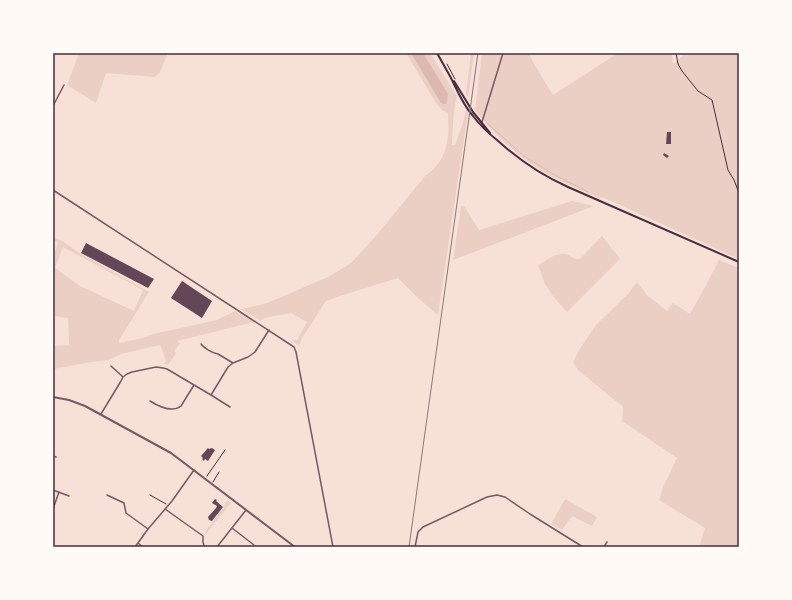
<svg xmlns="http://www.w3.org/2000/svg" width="792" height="600" font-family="'Libre Baskerville',serif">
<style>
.green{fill:#ebcfc5;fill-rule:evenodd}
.water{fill:#dcb8b0}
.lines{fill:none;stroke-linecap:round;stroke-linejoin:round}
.stream{stroke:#dcb8b0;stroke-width:1}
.building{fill:#644757}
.path{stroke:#4a2c40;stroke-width:1}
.minor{stroke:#755966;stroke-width:1.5}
.tertiary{stroke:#755966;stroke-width:2}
.secondary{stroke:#4a2c40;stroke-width:2}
.rail{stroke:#8f747c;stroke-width:1}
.neatline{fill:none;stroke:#4a2c40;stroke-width:1.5}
</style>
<rect width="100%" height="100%" fill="#f7e1d7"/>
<path class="green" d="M79,53h89l-8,19 -5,5 -49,-4 -10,30 -29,-18z
M406,53h24l27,43c-4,16 -4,32 -5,49h3l8,-22 3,-14 2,4 -7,46 -23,156 -20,-17 -20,-20 -58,18 -14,5 -24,37 -3,8 -7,-6h5l10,-18 -16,-9 -27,5 -3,3 -20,-12 10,-2 16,-4 61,-26 23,-14 24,-26 50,-61c24,-17 24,-37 23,-63l-6,-3 -6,-7z
M471,53h3l-6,45 -2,-4z
M482,53h47l4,9 20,33 65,-42h54l1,11 13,-11h53v206l-137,-62 -3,1c-16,-7 -32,-14 -48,-22 -29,-16 -56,-39 -76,-66z
M572,201l22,5 -141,54 8,-54h3l15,24z
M602,236l18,23 -53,53 -14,-16 -8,-12 -7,-19c8,-4 18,-13 27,-11 6,1 9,6 15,5z
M53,237l8,3 17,12 71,40 -30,48v3l28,-6 2,-2 68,-15 18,-9 19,11 -77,19 3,2 -6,8 2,2 -8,12 -4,-1 2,-3 -5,-14 -1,-2 -39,9 -13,6 -16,2 -39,7v-23l16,-1 -1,-27 -15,-2v-58l5,-16 -5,-2zM63,247l80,43 -9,21 -54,-25 -25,-18z
M719,260l20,8v279h-40l6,-19 -46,-28 5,-15 13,-27 -55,-37 1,-14 -45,-37 -5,-8 6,-12 17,-25 33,-32 8,-11 10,13 20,16 6,-8 17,11 14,-25z
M565,499l32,18 -5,9 -20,-10 -10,14 -11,-6z
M227,500l4,3 -25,31 -1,-2 19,-25 1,-4z"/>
<path class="water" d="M411,53h12l25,41 -1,7 -1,3h-3l-2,-1z"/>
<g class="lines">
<path class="stream" d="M487,123l37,33 29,18 35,18"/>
</g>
<path class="building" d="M667,132h4v12h-5z
M664,153l5,3 -2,2 -4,-3z
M86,243l68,36 -6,9 -67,-35z
M182,281l30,20 -10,17 -31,-20z
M208,448l1,1 3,-1 3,2 -7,11 -3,-2 -1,2 -2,-2 1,-1 -2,-2z
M215,499l2,1 -1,1 7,6 -11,14 -3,-1 -1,-3 8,-9 1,-2 -5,-3z"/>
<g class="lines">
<path class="path" d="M676,53l2,11 4,7 16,20 14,9 16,70 6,10 5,13
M447,64l8,15
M207,476l18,-26
M213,482l6,-10
M150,495l16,9"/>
<path class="minor" d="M53,106l11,-21
M482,122l21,-69
M53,190l241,157 2,5 37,195
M201,344c3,4 11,9 17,10l15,9
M111,366l12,11
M211,395l19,12
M150,401c8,5 22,12 31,5l13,-21
M101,414l20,-33 2,-4 4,-3 5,-2 24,-5 7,1 4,1 44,26 17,-28 5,-4 15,-6 7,-5 14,-22
M53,456l3,1
M53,490l16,6
M107,495l17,8 2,10 22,16
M53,509l6,-17
M165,509l38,27v7l2,4
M232,528l22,17
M138,543l5,4
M135,547l13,-18 24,-28 22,-31
M217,547l29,-37
M415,547l3,-15 5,-5 64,-30 10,-2 8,2 25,17 53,33
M604,547l3,-5"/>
<path class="tertiary" d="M53,397l16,3 16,6 86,47 124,94"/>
<path class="secondary" d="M437,53l14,25
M450,76c7,14 13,29 23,40 7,9 15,17 24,24 22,20 44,35 71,47l171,75
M454,81l19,31 17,21"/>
<path class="rail" d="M409,547l69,-494"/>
</g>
<rect width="792" height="600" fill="none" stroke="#fffaf5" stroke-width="108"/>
<rect x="54" y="54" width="684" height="492" class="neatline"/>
</svg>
